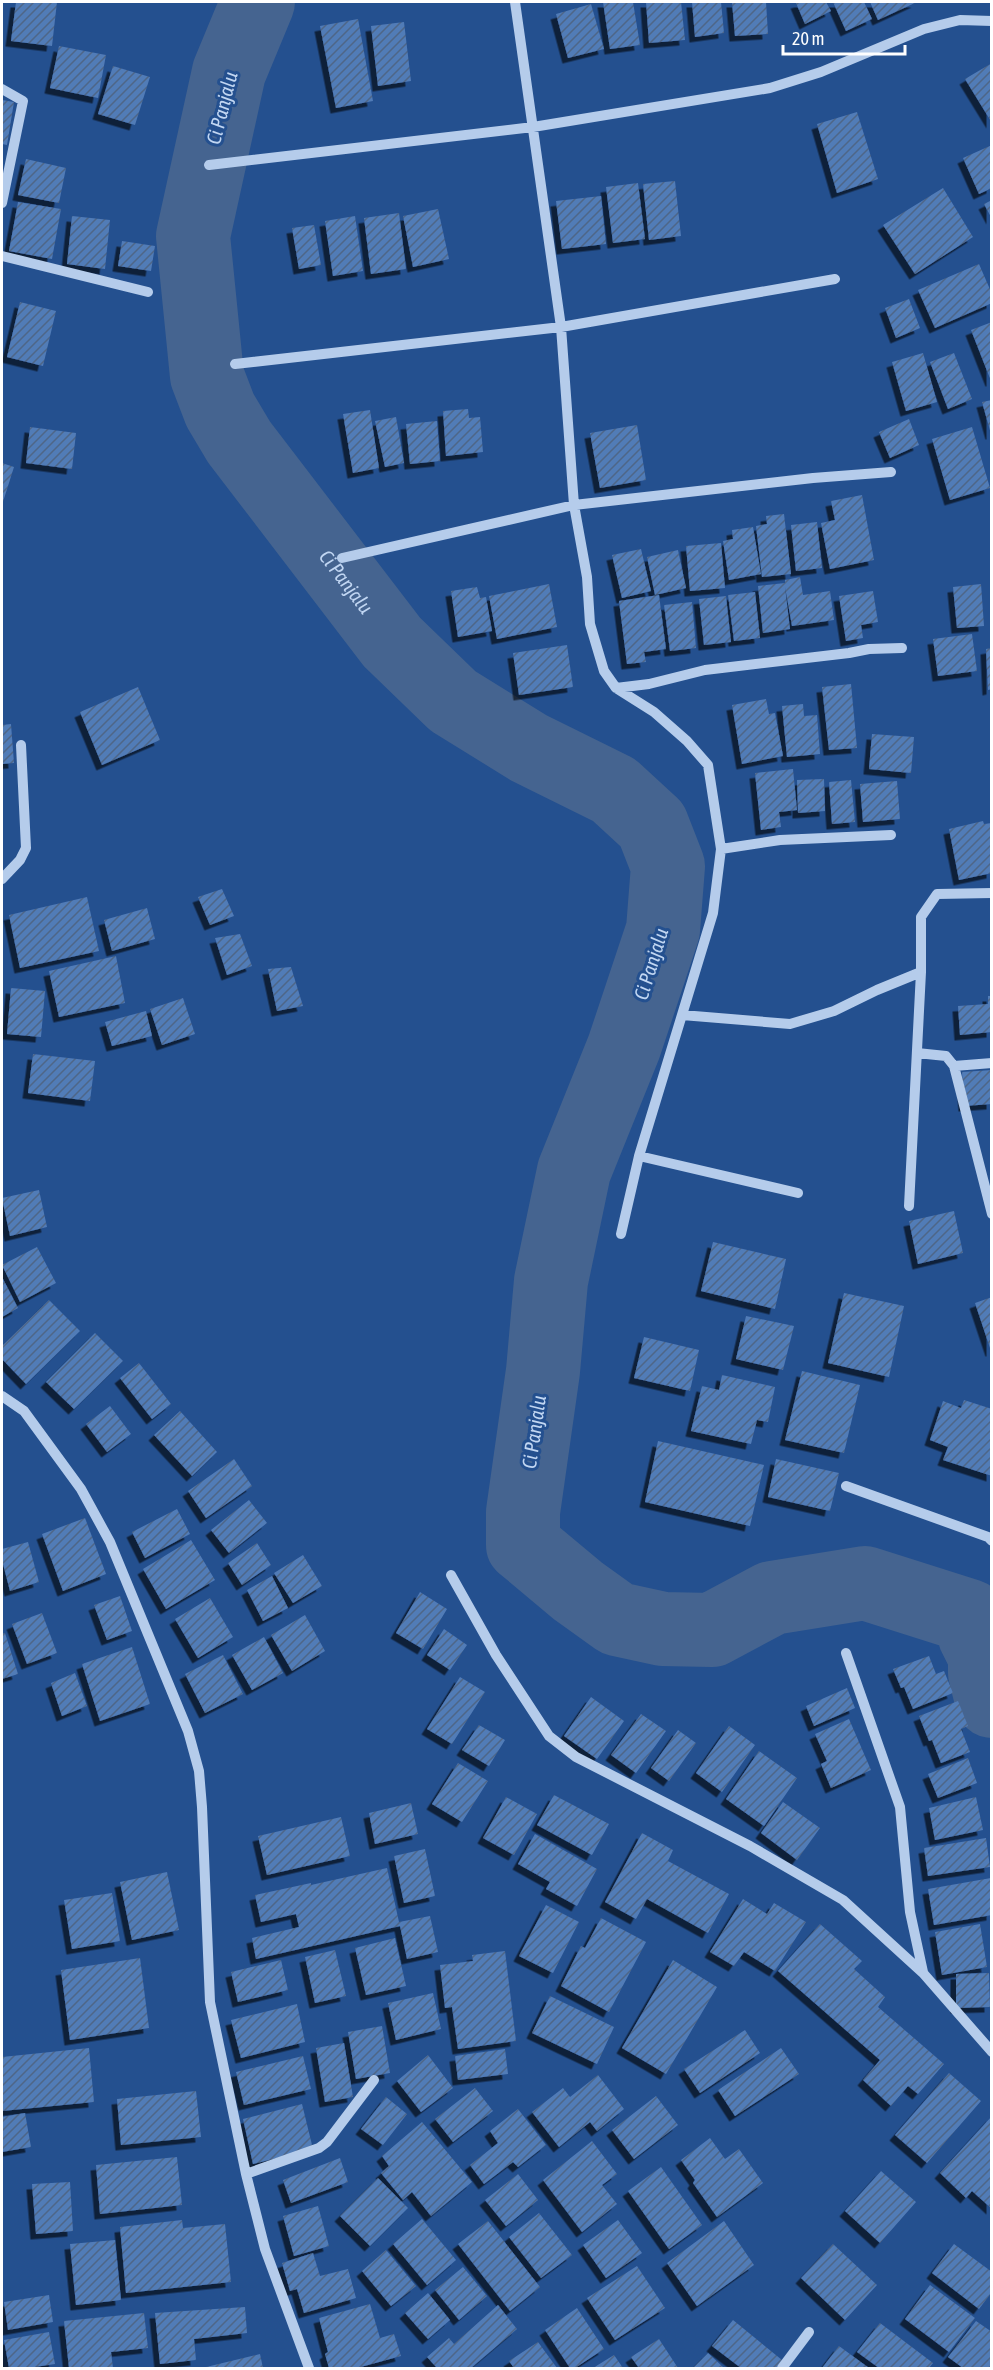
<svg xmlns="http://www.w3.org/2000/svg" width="993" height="2370" font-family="'Asap Condensed',sans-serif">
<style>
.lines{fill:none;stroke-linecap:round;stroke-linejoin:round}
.stream{stroke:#a9c6ec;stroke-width:12}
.river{stroke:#456490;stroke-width:74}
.building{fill:url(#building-hatch);filter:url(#shadow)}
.minor{stroke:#b5cceb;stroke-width:10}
.labels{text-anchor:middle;stroke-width:6;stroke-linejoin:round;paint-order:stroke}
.water-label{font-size:20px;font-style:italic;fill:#c1d6f2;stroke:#24508f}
</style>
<defs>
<pattern id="building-hatch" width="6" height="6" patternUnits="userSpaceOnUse" patternTransform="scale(1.5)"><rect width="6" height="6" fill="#517bb7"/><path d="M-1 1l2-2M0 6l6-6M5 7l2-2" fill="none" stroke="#4f6687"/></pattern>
<filter id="shadow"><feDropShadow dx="-5.5" dy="5.5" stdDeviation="0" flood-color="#0009"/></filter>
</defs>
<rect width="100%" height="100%" fill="#24508f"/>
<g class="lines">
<path class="stream" d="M969,1616l23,-20"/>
<path class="river" id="s1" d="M258,2l-29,70 -36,164 14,140 13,34 19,32 153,200 61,59 76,47 85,42 38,35 16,41 -5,64 -39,117 -50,124 -23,110 -8,90 -20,141v33l55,46 39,28 46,10 49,1 60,-32 93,-15 104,33 6,20 10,20v17l7,28"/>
</g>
<path class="building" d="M16,2h41l-5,44 -41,-5z
M603,2h30l7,43 -30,4z
M646,2h35l4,38 -36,3z
M692,2h29l3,31 -29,4z
M732,2h34l2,32 -33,2z
M800,2h26l5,9 -26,13 -9,-21z
M833,2h31l8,17 -26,12z
M870,2h47l-39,18z
M591,4l13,45 -36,9 -12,-44z
M358,19l15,82 -37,7 -16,-82z
M404,22l7,59 -33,5 -7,-60z
M59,46l47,9 -8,43 -48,-10z
M992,63v60l-27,-44z
M113,66l37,11 -15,48 -37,-11z
M2,100l12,2 -7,43 -5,-1z
M857,112l21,67 -41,14 -20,-69z
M992,145v43l-13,6 -16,-36z
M26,159l40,9 -7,35 -41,-8z
M675,181l6,55 -32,4 -6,-56z
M638,183l7,56 -32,4 -7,-56z
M943,188l30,49 -58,37 -32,-49z
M601,196l5,48 -44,5 -6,-48z
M992,200v19l-8,-15z
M18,202l43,7 -9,50 -43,-8z
M438,209l11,50 -36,8 -10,-51z
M399,213l7,56 -35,5 -7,-56z
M72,216l38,4 -5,49 -38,-5z
M355,216l8,55 -30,5 -8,-55z
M314,225l7,40 -22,4 -7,-41z
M122,241l33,5 -4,25 -33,-5z
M979,264l13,30v9l-57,25 -17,-38z
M909,299l11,29 -24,10 -11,-30z
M20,302l36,9 -13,55 -36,-9z
M992,322v59h-1l-20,-51z
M923,353l14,49 -31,9 -14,-49z
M954,353l18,46 -24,10 -18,-47z
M992,400v34h-1l-9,-32z
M468,409l1,9 11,-1 3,35 -37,4 -3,-45z
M370,410l9,58 -26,5 -10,-59z
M396,417l8,46 -19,4 -10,-46z
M909,419l10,26 -29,13 -11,-26z
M437,421l3,40 -30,3 -4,-40z
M637,425l9,55 -46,8 -10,-55z
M30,427l46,6 -4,36 -46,-6z
M972,427l18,61 -40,12 -18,-61z
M2,463l12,4 -12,38z
M862,495l12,65 -44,9 -9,-46 14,-3 -4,-19z
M784,514l7,60 -29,3 -6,-51 11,-2 -1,-8z
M817,522l5,46 -26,3 -5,-46z
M753,527l8,47 -32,6 -6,-39 10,-2 -1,-9z
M721,543l4,45 -35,3 -4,-45z
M641,549l10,42 -29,7 -10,-43z
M678,550l8,38 -31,7 -8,-38z
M800,577l3,18 27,-4 4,29 -42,6 -7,-39 5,42 -27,4 -5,-47 27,-3v-3z
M549,584l8,43 -60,12 -8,-43z
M981,584l3,42 -27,2 -4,-41z
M477,587l3,11 6,-1 6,34 -34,6 -7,-46z
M873,591l5,31 -17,3 2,13 -17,3 -7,-45z
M755,592l5,46 -26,3 -6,-46z
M659,595l7,54 -22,3 2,10 -19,2 -8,-63z
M726,596l5,46 -27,3 -5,-46z
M692,602l4,46 -26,3 -6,-46z
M972,634l5,37 -39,5 -5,-37z
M567,645l6,42 -54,8 -6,-42z
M992,648v41l-4,1 -2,-41z
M851,684l6,64 -28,2 -7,-63z
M138,687l22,53 -58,25 -22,-53z
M766,699l3,15 6,-1 8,43 -41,8 -10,-59z
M803,704l1,12 13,-1 3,39 -33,3 -5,-51z
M11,724l3,39 -12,1v-39z
M872,734l42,3 -3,36 -42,-4z
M793,769l4,41 -18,2 2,15 -20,3 -6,-57z
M824,779l1,32 -27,2 -1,-33z
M851,780l4,42 -23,2 -3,-42z
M897,781l3,38 -37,3 -3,-38z
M983,821l1,3 8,-1v50l-33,7 -10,-51z
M222,889l12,27 -24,9 -12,-28z
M87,897l12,54 -79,17 -11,-53z
M147,908l8,31 -43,12 -8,-31z
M240,934l12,32 -25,9 -12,-37z
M116,956l9,47 -66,14 -10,-46z
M291,967l12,39 -26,5 -9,-42z
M11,988l34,3 -4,46 -34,-3z
M988,996h4v36l-32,3 -2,-29 30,-2z
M183,998l12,36 -33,11 -12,-36z
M146,1011l6,25 -40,10 -7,-24z
M33,1054l62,7 -5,40 -62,-8z
M992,1070v34l-28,2 -2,-34z
M39,1190l8,37 -37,9 -8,-38z
M954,1211l9,42 -45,11 -9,-43z
M713,1242l73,17 -11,50 -74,-18z
M37,1247l19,36 -36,19 -18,-37z
M2,1277l16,31 -16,9z
M844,1293l60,13 -15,71 -61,-14z
M992,1297v54h-1l-16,-48z
M49,1300l31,31 -54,53 -24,-25v-13z
M746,1316l48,10 -11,44 -47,-11z
M95,1333l28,28 -49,48 -28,-27z
M644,1337l55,13 -9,41 -56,-13z
M139,1363l32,41 -19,15 -32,-41z
M802,1371l58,14 -16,68 -59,-13z
M722,1375l53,12 -7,35 -11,-2 -6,24 -60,-13 11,-45 17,4z
M964,1400l28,9v67l-49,-16 5,-13 -18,-7 13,-39 18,7z
M110,1406l21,28 -24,18 -21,-28z
M180,1411l37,41 -25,24 -38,-41z
M658,1441l106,24 -14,61 -105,-24z
M234,1459l18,27 -46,32 -18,-27z
M776,1459l63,14 -9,38 -62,-14z
M249,1500l18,23 -38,30 -18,-23z
M177,1509l13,25 -45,24 -13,-26z
M85,1518l21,56 -43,17 -21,-57z
M191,1540l24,40 -49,29 -23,-40z
M28,1542l11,40 -29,9 -8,-31v-11z
M257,1543l14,22 -29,20 -14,-22z
M303,1555l19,31 -29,17 -19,-30z
M272,1576l16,32 -25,13 -16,-31z
M420,1592l27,17 -24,40 -27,-16z
M120,1596l12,35 -25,9 -13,-35z
M210,1598l23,39 -35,21 -23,-39z
M42,1613l15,40 -30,11 -15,-40z
M305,1615l20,36 -33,20 -21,-36z
M444,1629l23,16 -17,25 -23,-15z
M5,1633l13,41 -16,5v-45z
M264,1637l19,36 -31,17 -20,-35z
M132,1647l18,57 -50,17 -18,-57z
M223,1655l20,39 -38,19 -20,-39z
M929,1656l7,18 8,-3 9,22 -40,16 -9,-22 -3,1 -8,-19z
M75,1673l12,33 -25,10 -11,-33z
M460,1677l25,15 -33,52 -25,-15z
M847,1688l8,20 -41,18 -8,-20z
M591,1697l33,24 -27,38 -33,-23z
M958,1701l10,25 -7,3 9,23 -29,11 -9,-23 -3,1 -10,-25z
M641,1714l25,17 -30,42 -25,-18z
M849,1719l22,51 -40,18 -10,-24 6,-3 -12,-27z
M479,1725l26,15 -16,26 -27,-16z
M729,1726l26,19 -33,47 -26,-19z
M678,1730l18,13 -27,38 -18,-13z
M759,1751l38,27 -33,48 -38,-27z
M968,1758l9,25 -39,15 -10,-24z
M458,1763l30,18 -26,41 -30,-18z
M554,1795l55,29 -17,31 -55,-30z
M506,1797l31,17 -23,41 -31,-17z
M976,1797l7,33 -48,10 -6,-32z
M783,1802l37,26 -23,32 -36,-27z
M411,1803l7,31 -43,10 -6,-31z
M341,1817l9,39 -83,19 -9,-39z
M642,1833l31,17 -5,11 61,33 -21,39 -61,-34 -11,20 -31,-17z
M535,1834l62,35 -20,37 -31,-17 4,-7 -32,-18z
M986,1838l4,29 -62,9 -4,-28z
M425,1849l10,47 -31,7 -10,-47z
M387,1868l12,54 31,-6 8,36 -31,7 -7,-33 -144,33 -4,-21 47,-11 -3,-13 -35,8 -6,-27 56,-12v2z
M167,1872l12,58 -47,10 -12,-58z
M991,1878l1,37 -58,10 -6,-36z
M112,1893l8,48 -48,8 -8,-49z
M743,1899l24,15 7,-11 32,19 -31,49 -31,-19 -10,14 -24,-14z
M546,1905l33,17 -26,51 -34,-17z
M601,1918l45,24 -37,70 -48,-26 20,-40 4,2z
M820,1924l42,37 -8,8 31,28 -7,10 66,57 -26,30 -10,-8 -17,20 -28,-26 17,-20 -102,-89z
M980,1924l7,43 -45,8 -7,-43z
M395,1938l11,48 -40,9 -11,-47z
M335,1950l11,46 -31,7 -10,-46z
M505,1951l11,90 -58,8 -6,-42 -7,1 -5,-43 33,-4 -1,-6z
M140,1958l9,70 -79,12 -9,-70z
M281,1960l7,30 -50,12 -7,-30z
M673,1960l44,27 -51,87 -44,-26z
M989,1973l1,34 -34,1v-34z
M433,1993l8,36 -45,11 -8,-37z
M550,1996l64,31 -17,37 -65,-31z
M297,2004l8,38 -64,16 -10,-38z
M382,2026l8,47 -34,6 -8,-47z
M745,2030l15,23 -60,40 -16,-24z
M344,2043l9,54 -28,5 -9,-54z
M89,2048l5,54 -92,9v-54z
M781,2048l18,26 -64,42 -17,-26z
M505,2049l3,25 -50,6 -3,-24z
M428,2055l25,33 -32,24 -24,-31z
M303,2056l8,33 -67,16 -8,-33z
M949,2073l32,28 -54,62 -32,-28z
M598,2075l26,34 -27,22 -7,-9 -31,25 -27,-35 31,-24 7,9z
M475,2088l18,23 -40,31 -18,-23z
M196,2091l5,46 -80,8 -4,-46z
M656,2096l22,29 -44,34 -22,-29z
M386,2097l21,17 -24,31 -22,-16z
M302,2104l11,45 -60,15 -10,-45z
M518,2109l28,36 -28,22 -5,-5 -29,22 -14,-19 28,-22 -8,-12z
M25,2113l6,34 -29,5v-35z
M992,2116v93l-20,-18 -6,7 -26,-25z
M422,2122l50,60 -41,34 -19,-24 -9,8 -22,-27 8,-7 -7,-10z
M710,2138l15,21 14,-10 24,34 -46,34 -24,-34 2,-3 -14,-20z
M592,2141l25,33 -15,11 15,19 -35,28 -39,-52z
M177,2157l5,48 -82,9 -4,-49z
M340,2158l8,24 -57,21 -8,-23z
M661,2167l41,58 -33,24 -41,-58z
M881,2171l35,31 -36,41 -35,-32z
M518,2174l20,26 -32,26 -21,-26z
M378,2178l30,30 -38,38 -30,-30z
M70,2182l3,49 -37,3 -4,-50z
M318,2206l11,40 -35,10 -11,-40z
M539,2213l33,42 -31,23 -32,-41z
M422,2219l34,41 -29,25 -34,-41z
M182,2220l1,8 42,-4 6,58 -105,11 -6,-66z
M618,2220l24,33 -36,25 -23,-33z
M488,2221l52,66 -30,24 -52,-67z
M724,2221l30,44 -57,41 -30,-43z
M115,2240l6,60 -45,5 -6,-61z
M833,2244l44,41 -32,35 -44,-42z
M954,2244l38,28v20l-13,17 -47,-36z
M386,2250l30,36 -25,20 -29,-35z
M313,2253l7,23 28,-7 8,29 -52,15 -7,-24 -7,2 -8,-28z
M637,2266l28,42 -50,32 -28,-42z
M463,2267l24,29 -28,24 -24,-30z
M930,2285l45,33 -26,34 -44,-33z
M428,2293l22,27 -22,19 -23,-26z
M49,2295l4,27 -45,8 -4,-28z
M370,2304l10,34 14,-4 7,22 -44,12h-28l-4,-14 3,-2 -9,-34z
M498,2305l19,24 -46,39h-34l-10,-11 22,-19 5,6z
M245,2307l2,26 -53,6 2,21 -36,4 -5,-51z
M577,2308l27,41 -29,19h-5l-25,-38z
M144,2313l4,35 -37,4 2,16h-44l-5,-47z
M733,2320l49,40 -6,8h-35l-29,-22z
M976,2321l16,11v36h-29l-15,-11z
M880,2323l53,40 -4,5h-50l-22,-16z
M49,2332l6,32 -27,4h-19l-5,-28z
M659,2339l19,29h-39l-8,-11z
M538,2342l19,26h-43l-5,-7z
M839,2346l30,22h-47z
M708,2353l16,15h-31z
M260,2354l3,14h-61z
M614,2355l9,13h-30z"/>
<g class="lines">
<path class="minor" d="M515,2l46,325 13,178 13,72 3,47 14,47 12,17 33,-4 56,-14 144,-17 20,-4 33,-1
M2,89l21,12 -21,102
M209,165l324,-38 237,-39 51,-16 103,-43 36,-9 32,1
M2,256l146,36
M235,364l326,-37 274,-48
M342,558l232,-53 239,-27 78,-6
M616,688l38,24 33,29 21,24 13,84 -8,64 -74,243 -18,78
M721,849l59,-9 111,-5
M2,879l18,-19 6,-12 -5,-103
M682,1015l108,9 44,-13 43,-21 44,-18v-55l16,-23 55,-1
M917,1053l29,3 8,10 38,148
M954,1066l38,-3
M639,1156l159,37
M909,1206l12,-234
M2,1396l22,15 57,78 29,53 78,189 11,40 3,36 8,195 36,172 19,75 44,119
M846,1486l142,51 4,4
M451,1575l45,80 53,81 27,21 174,89 93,54 80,73 69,79
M846,1653l54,154 10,105 13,60
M246,2174l73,-26 8,-6 47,-62
M782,2368l27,-36"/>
</g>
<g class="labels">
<g class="water-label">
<text transform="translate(222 108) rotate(-76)" y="7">Ci Panjalu</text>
<text dy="7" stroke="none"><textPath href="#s1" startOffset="634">Ci Panjalu</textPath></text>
<text transform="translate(651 964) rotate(-73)" y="7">Ci Panjalu</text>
<text transform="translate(534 1432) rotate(-82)" y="7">Ci Panjalu</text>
</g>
</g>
<rect width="993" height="2370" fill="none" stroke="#ffffff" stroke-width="6"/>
<path d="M783 45v9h122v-9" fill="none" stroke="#ffffff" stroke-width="3"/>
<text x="792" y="45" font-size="18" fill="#ffffff" stroke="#24508f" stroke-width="4.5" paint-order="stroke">20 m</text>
</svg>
